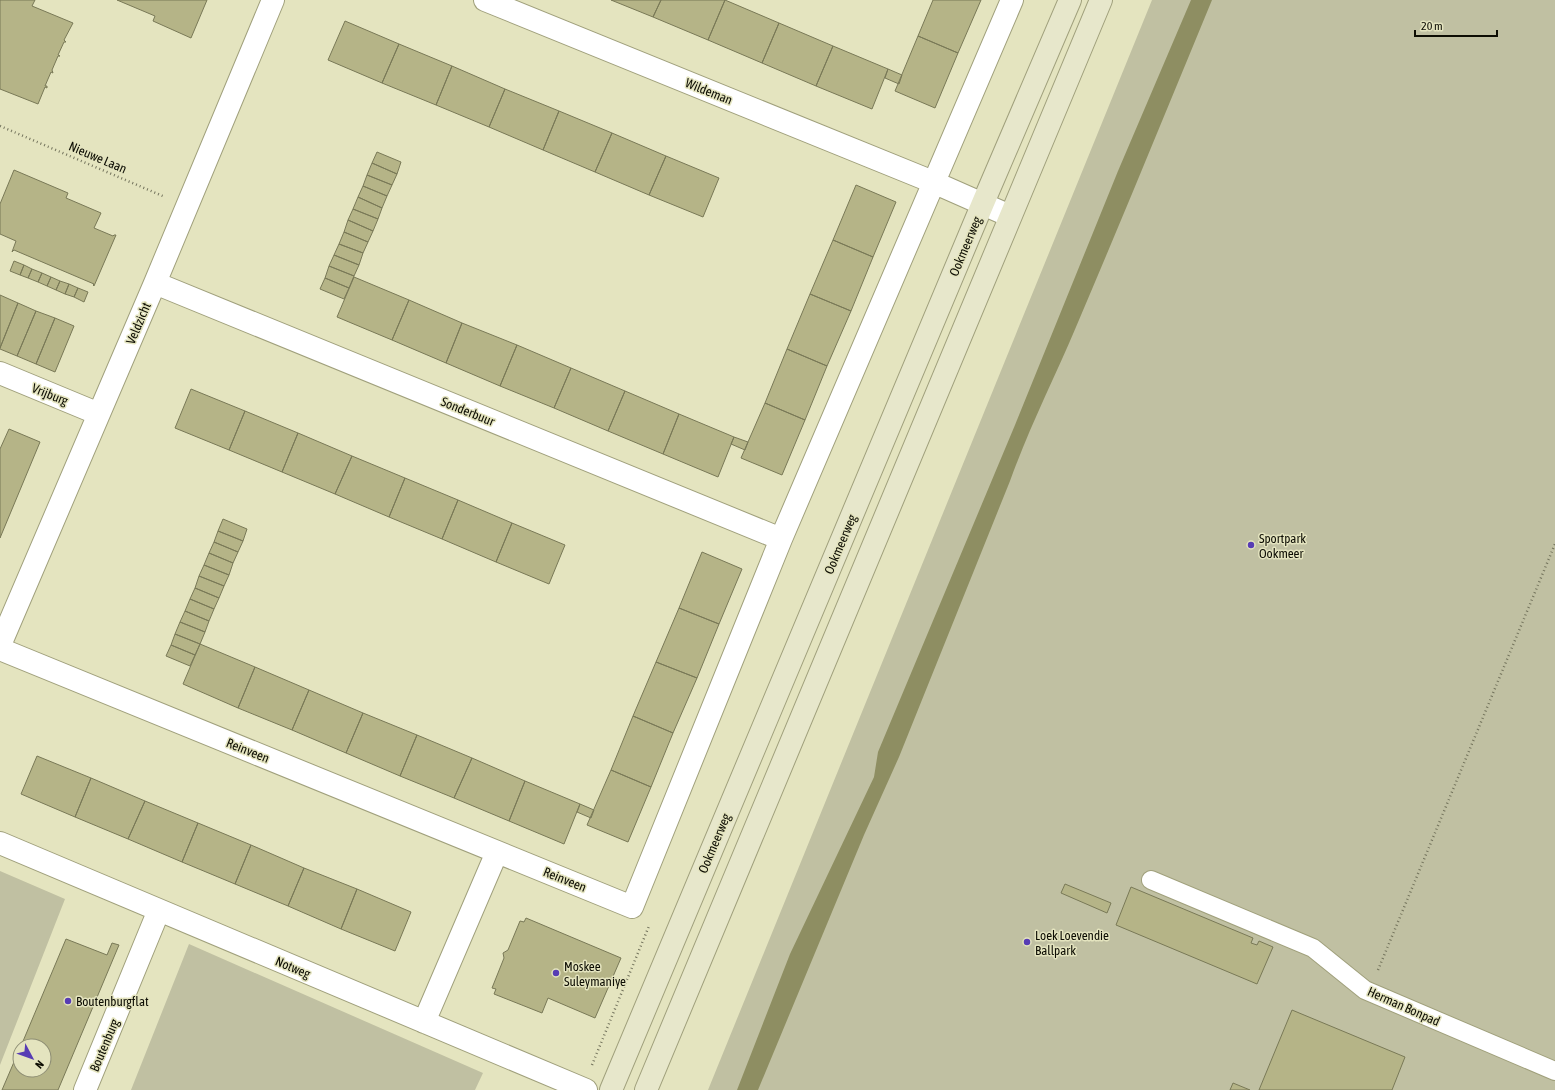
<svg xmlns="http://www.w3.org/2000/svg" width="1555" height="1090" font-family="'Asap Condensed',sans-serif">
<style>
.green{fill:#c0c0a2}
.water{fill:#8e8e62}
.building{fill:#b5b487;stroke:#797957}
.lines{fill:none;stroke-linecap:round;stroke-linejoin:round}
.pedestrian-casing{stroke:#a0a07c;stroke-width:20}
.minor-casing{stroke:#a0a07c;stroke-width:24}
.secondary-casing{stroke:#a0a07c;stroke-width:24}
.path{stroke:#74745d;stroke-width:2.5;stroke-dasharray:1 3;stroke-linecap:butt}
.pedestrian{stroke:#fff;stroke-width:18}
.minor{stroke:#fff;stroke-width:22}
.secondary{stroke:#e7e7cb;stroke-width:22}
.poi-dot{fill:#573cb4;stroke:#e4e4bf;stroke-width:1.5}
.labels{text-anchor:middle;stroke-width:3;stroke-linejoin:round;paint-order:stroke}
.street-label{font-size:13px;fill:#0d0d03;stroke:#e4e4bf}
.poi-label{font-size:13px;fill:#0d0d03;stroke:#e4e4bf;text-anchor:start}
</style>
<rect width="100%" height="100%" fill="#e4e4bf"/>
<path class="green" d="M1152,0h403v1090h-847z
M0,871l65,28 -65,166z
M189,944l294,129 -8,17h-344z"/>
<path class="water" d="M1191,0h21c-45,109 -90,219 -136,327 -22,52 -47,101 -66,154l-111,276 -35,78 -106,255h-21l53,-136 84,-177 4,-25 137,-327 103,-254z"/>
<path class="building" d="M0,0h35l-3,6 41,17 -9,17 2,2h-2l-6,13 2,1h-2l-6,14 1,3 -2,-1 -6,14h2v2l-2,-1 -7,17 -38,-15z
M117,0h90l-16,38 -38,-17 2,-5z
M611,0h50l-8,17z
M661,0h64l-17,40 -55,-23z
M725,0l54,23 -17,40 -54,-23z
M933,0h48l-23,53 -40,-17z
M345,21l54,23 -17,39 -54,-23z
M779,23l54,23 -17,40 -54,-23z
M918,36l40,17 -23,55 -40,-17z
M399,44l53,22 -16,39 -54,-22z
M833,46l55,23 -16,40 -56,-23z
M452,66l53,23 -16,38 -53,-22z
M888,69l14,6 -3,9 -14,-6z
M505,89l54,22 -16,39 -54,-23z
M559,111l53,22 -17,39 -52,-22z
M612,133l54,23 -17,39 -54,-23z
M377,152l24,10 -4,12 -25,-11z
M666,156l53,22 -16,39 -54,-22z
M372,163l25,11 -5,11 -25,-10z
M14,170l54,23 -2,5 35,15 -7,15 19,8 1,-1h2l-22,51 -1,-1 1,-1 -80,-34 -2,2 4,-11 -16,-7v-30z
M367,175l25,10 -5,11 -24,-10z
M856,185l40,17 -23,55 -40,-17z
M363,186l24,10 -5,12 -24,-11z
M358,197l24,11 -4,11 -25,-10z
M353,209l25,10 -5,12 -25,-11z
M348,220l25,11 -5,11 -24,-10z
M344,232l24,10 -5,11 -24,-9z
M833,240l40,17 -22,54 -41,-17z
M339,244l24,9 -4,12 -25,-10z
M334,255l25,10 -5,11 -25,-10z
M14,261l10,4 -4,10 -10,-4z
M24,265l8,4 -4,9 -8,-3z
M329,266l25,10 -5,12 -24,-10z
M32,269l10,4 -4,9 -10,-4z
M42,273l9,4 -4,9 -9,-4z
M51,277l9,4 -4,9 -9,-4z
M354,277l55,23 -17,40 -55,-23z
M325,278l24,10 -5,11 -24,-10z
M60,281l9,3 -4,10 -9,-4z
M69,284l9,4 -4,9 -9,-3z
M78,288l10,4 -4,10 -10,-5z
M810,294l41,17 -24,55 -40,-17z
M0,295l18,8 -18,45z
M409,300l53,23 -16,40 -54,-23z
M18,303l18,8 -19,45 -17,-7v-1z
M36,311l19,7 -19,46 -19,-8z
M55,318l19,8 -19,46 -19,-8z
M462,323l55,22 -17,41 -54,-23z
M517,345l54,23 -17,40 -54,-22z
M787,349l40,17 -22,54 -40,-17z
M571,368l54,23 -17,40 -54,-23z
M191,389l54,22 -16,39 -54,-22z
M625,391l54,23 -16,40 -55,-23z
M765,403l40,17 -23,55 -41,-17z
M245,411l53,22 -16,39 -53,-22z
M679,414l55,23 -16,40 -55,-23z
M9,429l31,13 -40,96v-89z
M298,433l54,23 -17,38 -53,-22z
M734,437l14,5 -3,8 -14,-6z
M352,456l53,22 -16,39 -54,-23z
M405,478l53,22 -16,39 -53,-22z
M458,500l54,23 -16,39 -54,-23z
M223,519l24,10 -4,12 -25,-10z
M512,523l53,22 -16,39 -53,-22z
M218,531l25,10 -5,11 -24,-10z
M214,542l24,10 -5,11 -24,-10z
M702,552l40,17 -23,55 -40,-16z
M209,553l24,10 -4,12 -25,-10z
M204,565l25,10 -5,11 -25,-10z
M199,576l25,10 -5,12 -24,-10z
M195,588l24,10 -5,11 -24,-10z
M190,599l24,10 -5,12 -24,-10z
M679,608l40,16 -22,54 -41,-16z
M185,611l24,10 -4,11 -25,-10z
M180,622l25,10 -5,12 -25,-10z
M175,634l25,10 -5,11 -24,-10z
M200,644l55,23 -17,41 -55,-24z
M171,645l24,10 -5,11 -24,-10z
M656,662l41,16 -24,55 -40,-17z
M255,667l54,23 -17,40 -54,-22z
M309,690l54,23 -17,40 -54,-23z
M363,713l54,22 -17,41 -54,-23z
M633,716l40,17 -22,54 -40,-17z
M417,735l55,23 -18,40 -54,-22z
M37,756l54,22 -16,39 -54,-23z
M472,758l53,23 -16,40 -55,-23z
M611,770l40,17 -23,55 -41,-17z
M91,778l54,23 -17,38 -53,-22z
M525,781l55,23 -16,40 -55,-23z
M145,801l53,22 -16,39 -54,-23z
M580,804l14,6 -3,8 -14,-6z
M198,823l53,22 -16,39 -53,-22z
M251,845l53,23 -16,38 -53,-22z
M304,868l53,21 -16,40 -53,-23z
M1065,884l46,19 -4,10 -46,-20z
M1131,887l122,51 -2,5 6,2 2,-4 14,6 -16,37 -141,-59z
M357,889l54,23 -16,39 -54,-22z
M526,918l95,40 -26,60 -47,-20 -6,15 -48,-19 2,-5 -4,-1 12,-30 -1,-5 5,-3 12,-29 4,1z
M66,939l41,16 5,-12 7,2 -61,145h-56l18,-42v22h24v-24h-23z
M1292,1010l113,47 -13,33h-133z
M1233,1083l17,7h-20z"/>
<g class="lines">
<defs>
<path id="pedestrian" d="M1151,880l162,68 52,42 190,81"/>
<path id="minor" d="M485,0l448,182 77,34
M155,283l626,256
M0,373l99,41
M0,645l155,-362 118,-283
M0,649l632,258 149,-368 231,-539
M0,843l586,247
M424,1022l73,-170
M85,1090l74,-180"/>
<path id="secondary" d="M611,1090l372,-887 87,-203
M646,1090l455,-1090"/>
</defs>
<use href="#pedestrian" class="pedestrian-casing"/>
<use href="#minor" class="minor-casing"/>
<use href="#secondary" class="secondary-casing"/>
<path class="path" d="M0,126l165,71
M1378,970l177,-426
M592,1065l57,-139"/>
<use href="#pedestrian" class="pedestrian"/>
<use href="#minor" class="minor"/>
<use href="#secondary" class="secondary"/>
</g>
<g class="poi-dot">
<circle cx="1251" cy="545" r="4"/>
<circle cx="1027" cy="942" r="4"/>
<circle cx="556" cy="973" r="4"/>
<circle cx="68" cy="1001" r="4"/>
</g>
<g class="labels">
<g class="street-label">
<text transform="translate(709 91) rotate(22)" y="5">Wildeman</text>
<text transform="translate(98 157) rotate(23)" y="5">Nieuwe Laan</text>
<text transform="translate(965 246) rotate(-67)" y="5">Ookmeerweg</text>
<text transform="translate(138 323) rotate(-67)" y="5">Veldzicht</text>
<text transform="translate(50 394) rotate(22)" y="5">Vrijburg</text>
<text transform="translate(468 411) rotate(22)" y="5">Sonderbuur</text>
<text transform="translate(840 544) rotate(-67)" y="5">Ookmeerweg</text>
<text transform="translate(248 750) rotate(22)" y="5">Reinveen</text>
<text transform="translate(714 843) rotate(-67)" y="5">Ookmeerweg</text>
<text transform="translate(565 879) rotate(22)" y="5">Reinveen</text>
<text transform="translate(293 967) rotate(23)" y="5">Notweg</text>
<text transform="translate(1404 1006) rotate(24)" y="5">Herman Bonpad</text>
<text transform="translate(104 1045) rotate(-67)" y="5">Boutenburg</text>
</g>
<g class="poi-label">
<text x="1259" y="543">Sportpark<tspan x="1259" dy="15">Ookmeer</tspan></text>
<text x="1035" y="940">Loek Loevendie<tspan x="1035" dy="15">Ballpark</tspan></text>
<text x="564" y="971">Moskee<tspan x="564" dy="15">Suleymaniye</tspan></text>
<text x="76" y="1006">Boutenburgflat</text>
</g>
</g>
<g transform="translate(32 1058) rotate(131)"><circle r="19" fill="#e4e4bf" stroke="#8e8e74"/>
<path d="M0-3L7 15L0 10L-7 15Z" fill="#573cb4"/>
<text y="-6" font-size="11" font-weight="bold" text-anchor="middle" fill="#0d0d03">N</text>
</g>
<path d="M1415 30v6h82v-6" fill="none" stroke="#0d0d03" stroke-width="2"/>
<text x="1421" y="30" font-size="12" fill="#0d0d03" stroke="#e4e4bf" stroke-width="3" paint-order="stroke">20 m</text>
</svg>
